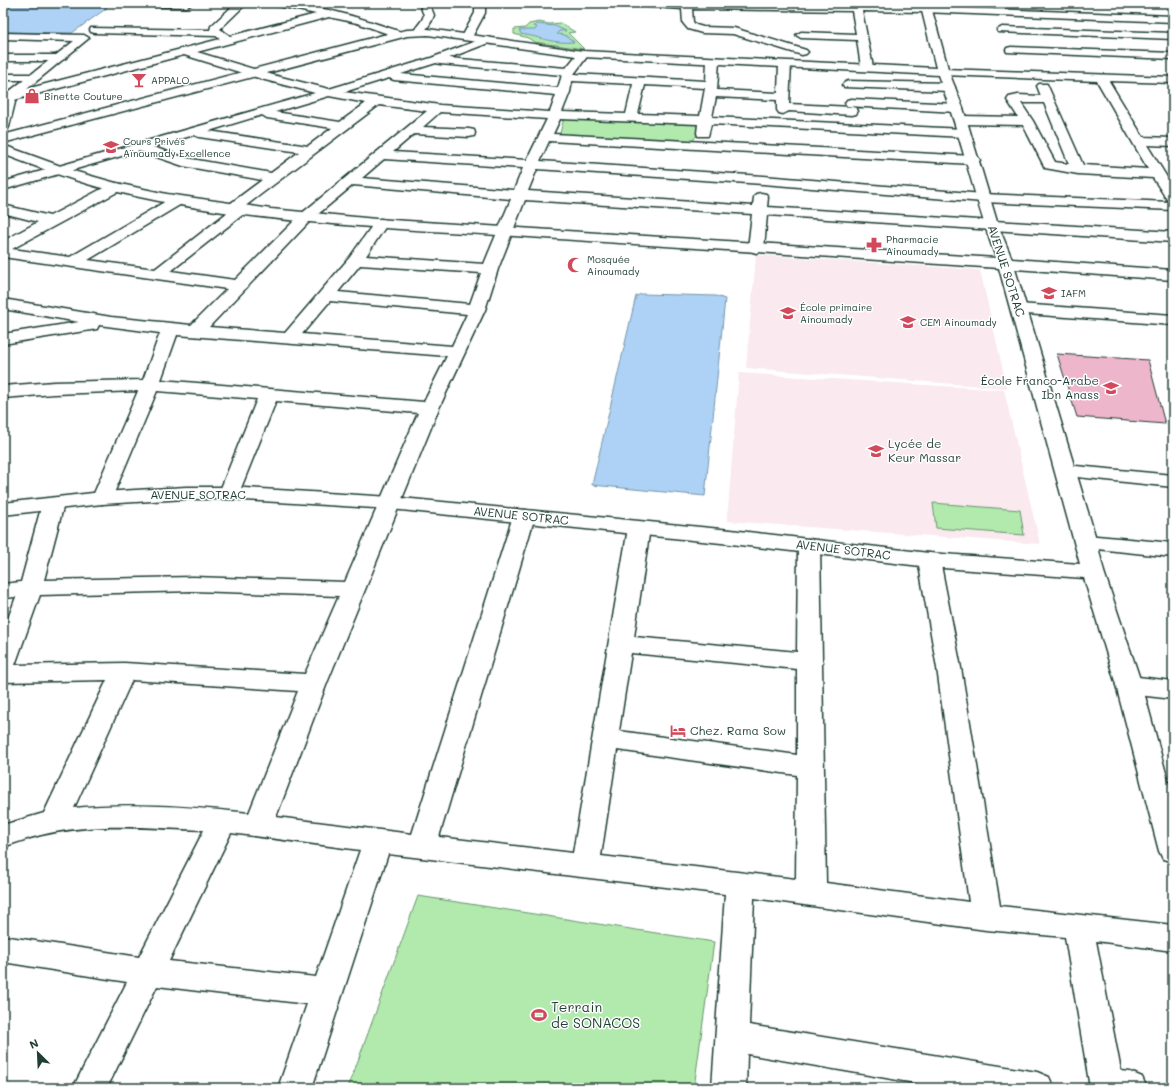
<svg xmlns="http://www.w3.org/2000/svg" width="1176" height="1091" font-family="Mali,sans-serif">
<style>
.built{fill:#fae9ef}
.green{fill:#b2eaad;stroke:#689470}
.water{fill:#aed2f6;stroke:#7596a8}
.building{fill:#eeb6cb;stroke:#1f3d34}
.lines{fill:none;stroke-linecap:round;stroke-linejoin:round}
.street-casing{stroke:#1f3d34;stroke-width:3}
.secondary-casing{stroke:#1f3d34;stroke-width:3}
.street{fill:#fff;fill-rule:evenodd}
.secondary{fill:#fff;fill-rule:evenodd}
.labels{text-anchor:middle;stroke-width:3;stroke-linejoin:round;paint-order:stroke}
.far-poi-label{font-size:10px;fill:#1f3d34;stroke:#fff;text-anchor:start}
.street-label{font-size:12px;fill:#1f3d34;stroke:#fff}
.poi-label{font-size:12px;fill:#1f3d34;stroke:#fff;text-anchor:start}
.near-poi-label{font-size:14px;fill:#1f3d34;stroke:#fff;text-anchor:start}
</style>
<rect width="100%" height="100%" fill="#fff"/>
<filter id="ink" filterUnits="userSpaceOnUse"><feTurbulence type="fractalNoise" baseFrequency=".025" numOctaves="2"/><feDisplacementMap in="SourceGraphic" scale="8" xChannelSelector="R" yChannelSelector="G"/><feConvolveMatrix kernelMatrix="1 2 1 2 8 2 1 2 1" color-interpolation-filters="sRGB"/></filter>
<g filter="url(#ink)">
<path class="built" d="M756,255l224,15 27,118 -261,-20z
M739,373l265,17 36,154 -313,-23z"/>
<path class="green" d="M539,22l10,2 11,-1 15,9 -7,1 16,16 -50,-7 -6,-4 -14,-4v-5l11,-1 4,-4z
M564,118l133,5 2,9 -7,10 -133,-5z
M933,503l87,7 4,25 -88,-7z
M418,896l296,46 -20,146h-346z"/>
<path class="water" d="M3,5l102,2 2,1 -35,25 -69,-1z
M537,24l18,2 11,5h-7l-2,3 8,1 9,7c-23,2 -32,-5 -53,-8l-2,-4h16l2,-3 -4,-1z
M642,294l74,2 9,3 -20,197 -113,-11 44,-189z"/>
<path class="building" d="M1057,354l91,6 17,64 -88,-7z"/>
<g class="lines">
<defs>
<path id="street" d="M123,3h68l1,1 -5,3 -59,-1z
M236,3h11l-27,26 10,7 86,-22 -42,-9 -1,-2c42,0 88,15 128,29l1,2 -1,2 -4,1 -40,-14 -28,-6 -132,35 76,23 56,14 102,-31 56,-21 4,1 1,2 -1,2 -42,16 117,10 13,-16 4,-1 6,3 -15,20 132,7 1,-20 6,-3 6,3 -2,29 61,3 1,-29 2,-2h8l2,2 -2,40 63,3 4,1 2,3 -2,3 -4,1 -63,-4 -6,3 -4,-1 -2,-3v-10l-61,-3 -4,20 252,12 5,1 1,3 -1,3 -5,1 -253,-13 -3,12h-10l-1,-3 1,-9 -138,-5 -7,15 420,22 5,1 2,3 -2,3 -5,1 -424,-23 -9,20 223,15 220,18 187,8 -2,-1 -15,-23 -75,-4 -33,-6 -22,-43 -62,-1 -4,-1 -2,-3 2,-3 4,-1 57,1 -11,-17 2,-3 9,-2 23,1 -4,-10 2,-2h8l36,81 65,4 -51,-88 -154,-6 -4,-1 -2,-2 2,-2 4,-1 230,8v6l-64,-2 34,56 30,1v8l-26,-1 26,42v23l-190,-8 -220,-18 -226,-15 -9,22 225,15 1,-9 2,-3 5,-1 5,1 2,3 -1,10 406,25v10l-406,-27 -3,33 -3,3 -5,2 -5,-2 -3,-3 4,-34 -227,-14 -27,69 -13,41 -46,98 -112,275 -51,134 136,17 101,-318 3,-5 8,-1 8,1 3,5 -96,321 134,16 55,-325 3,-5 8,-1 8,1 3,5 -16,109 163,15 1,-106 3,-5 8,-2 8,2 3,5 2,114 1,2 -1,2 4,219 143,19 -32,-234 -19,-108 3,-5 8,-2 8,2 3,5 21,108 39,238 173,19v26l-77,-10 25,130 9,1 12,5 5,11h-57l-25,-151 -79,-7 -232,-32 -5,127 288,47 12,5 5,11h-110l-197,-34 -1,34h-34l13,-194 -337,-40 -76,234h-34l29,-84 -150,-18 -50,102h-34l54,-106 -124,-20v-26l136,21 65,-127c-54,-2 -110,-8 -163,5 -13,3 -25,8 -38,12v-22l41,-12 63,-133 -104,2v-50l13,-35 -13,1v-14l18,-2 21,-78 4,-4 7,-2 7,2 4,4 -20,76 149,-3 152,5 73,-169 -142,-12 -37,92 -3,4 -7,2 -7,-2 -3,-4 38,-94 -100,-8 -45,107 -3,4 -7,2 -7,-2 -3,-4 46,-107 -84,3 -51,4v-12l51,-4 89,-2 17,-47 -61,-8 -2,4 -6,1 -88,14v-10l76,-12 -76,-13v-10l108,18 80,8 36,-36 -224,-32v-16l35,-19 -35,-9v-8l47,11 61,-32 5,-1 5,1 2,3 -2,3 -109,59 58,8 103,-60 5,-1 5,1 2,3 -2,3 -95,57 67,9 73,-57 -3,-3 2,-3 35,-26 -79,-14 -44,-15 -136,39v-8l312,-89 -50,-13 -81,-25 -181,48v-8l217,-56 -4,-3 -121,-3 -4,-1 -1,-2 1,-2 119,2 1,-4zM436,63l4,1 122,11 -4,13 -157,-14zM389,78l5,2 162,15 -6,17 -110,-7 -96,-13zM572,81l61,3 -7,30 -64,-2 8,-20zM645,85l60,3 -5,28 -62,-2zM329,96l37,7 -26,19 -65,-10zM1021,103h23l25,61 -14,-2 -22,-41zM379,105l48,6 -126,103 -66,66 -64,-9 74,-58 2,-3 -3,-3zM440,112l107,7 -20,41 -134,-8 21,-18 55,3 5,-1 1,-3 -1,-3 -5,-1 -46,-2zM262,115l5,3 65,10 -24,18 -99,-15zM194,135l5,2 100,15 -28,21 -85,-15 -33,-11zM384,159l139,9 -9,22 -152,-12zM353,185l158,14 -27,65 -118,-8 22,-33 -2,-3 -5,-1 -5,1 -26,37 -65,76 -76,-6 102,-107zM360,265l121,8 -11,31 -132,-12zM330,301l137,13 -15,32 -150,-12zM177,335l270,21 -23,46 -263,-22zM193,591l146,5 -34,78 -181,-11 -109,2 25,-70zM631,653l166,16v86l-178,-24zM132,680l166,11 -49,122c-55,-6 -120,-11 -175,-5zM617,750l180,25 -1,104 -195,-23zM231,833l129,17 -44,127 -147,-16z
M419,3h10l5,12c-2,7 -9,18 -16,20l-5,-3 9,-12 2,-5z
M475,3h10v10l-14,26h-8l-1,-2 13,-24z
M633,3l223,1 317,12v6l-250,-10 -61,-1 11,56 -2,2h-8l-2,-2 -4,-27 -56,-2 -5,-3 5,-3 55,2 -4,-23 -160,-2 1,13 3,3 7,2 31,1 72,22 2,2 -2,2 -4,1 -69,-21 -31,-1 -14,-4 -5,-6 -1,-14 -44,-3z
M1002,27l171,6v6l-175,-7 -1,-2z
M1011,47l162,6v6l-166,-7 -1,-2 1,-2z
M3,55h57l6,3 -6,3h-57z
M3,74h32l4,1 2,2 -2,2 -4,1h-32z
M848,81l101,2 4,1 2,3 -2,3 -4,1 -105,-4 -2,-2 2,-2z
M851,99l106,5 4,1 2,3 -2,3 -4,1 -110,-6 -2,-3 2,-3z
M1019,304l154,11v10l-160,-12 -2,-4 2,-4z
M1065,465l108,10v12l-115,-12 -3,-4 3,-4z
M1086,535l87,8v14l-95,-10 -3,-5 3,-5z
M1129,676l44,5v18l-44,-5 -9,-3 -4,-6 4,-6z"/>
<path id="secondary" d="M920,3h10l19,69 14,36 35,117 14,34 161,11v10l-158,-11 82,273 7,30 38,113 31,114v63l-10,-3 -4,-8 -43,-166 -32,-107 -155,-11 -198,-23 -340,-35 -162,-10h-43l-84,5 -99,11v-12l99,-11 84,-5h43l162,10 340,33 198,23 151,11 -81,-296c-162,-11 -323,-21 -485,-32 -139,-9 -280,-13 -416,-49 -32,-9 -64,-21 -95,-33v-9l74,27 39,11 51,11 104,15 105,10 620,39c-22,-60 -35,-123 -58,-183l-355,-18 -155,-22 -21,1 -404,107v-8l380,-100 24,-5 21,-1 155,22 353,17z
M3,33l81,2 5,3 -73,60 -7,29 -2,3 -4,1v-30l3,-7 68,-53 -71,-2z"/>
</defs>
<use href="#street" class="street-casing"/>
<use href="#secondary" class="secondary-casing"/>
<use href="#street" class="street"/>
<use href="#secondary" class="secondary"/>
</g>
</g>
<defs>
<symbol id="bar-bare" viewBox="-9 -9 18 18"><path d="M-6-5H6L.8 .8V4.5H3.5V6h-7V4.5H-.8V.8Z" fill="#d1495b" stroke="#fff" stroke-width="2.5" paint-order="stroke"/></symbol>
<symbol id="shop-bare" viewBox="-9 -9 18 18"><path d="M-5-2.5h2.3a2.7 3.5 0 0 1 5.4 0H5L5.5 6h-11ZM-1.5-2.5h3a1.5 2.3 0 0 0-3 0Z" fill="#d1495b" stroke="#fff" stroke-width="2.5" paint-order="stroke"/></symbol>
<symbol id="school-bare" viewBox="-9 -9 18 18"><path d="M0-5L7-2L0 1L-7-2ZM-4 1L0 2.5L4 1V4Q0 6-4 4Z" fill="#d1495b" stroke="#fff" stroke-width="2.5" paint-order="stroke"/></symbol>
<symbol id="pharmacy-bare" viewBox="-9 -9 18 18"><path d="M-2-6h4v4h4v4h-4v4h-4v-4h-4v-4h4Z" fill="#d1495b" stroke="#fff" stroke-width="2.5" paint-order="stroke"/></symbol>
<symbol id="mosque-bare" viewBox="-9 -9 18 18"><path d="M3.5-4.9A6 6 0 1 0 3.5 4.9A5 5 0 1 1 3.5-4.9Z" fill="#d1495b" stroke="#fff" stroke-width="2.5" paint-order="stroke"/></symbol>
<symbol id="hotel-bare" viewBox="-9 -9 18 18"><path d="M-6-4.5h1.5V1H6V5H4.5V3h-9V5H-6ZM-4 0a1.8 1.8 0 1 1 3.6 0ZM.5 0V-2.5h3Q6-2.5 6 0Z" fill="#d1495b" stroke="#fff" stroke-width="2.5" paint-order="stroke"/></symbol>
<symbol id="stadium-bare" viewBox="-9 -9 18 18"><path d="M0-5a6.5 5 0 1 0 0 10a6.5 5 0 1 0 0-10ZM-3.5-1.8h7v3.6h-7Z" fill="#d1495b" stroke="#fff" stroke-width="2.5" paint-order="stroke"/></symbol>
</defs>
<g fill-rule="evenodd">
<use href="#bar-bare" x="128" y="69" width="22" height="22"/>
<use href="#shop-bare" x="21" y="85" width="22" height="22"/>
<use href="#school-bare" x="100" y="136" width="22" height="22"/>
<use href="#pharmacy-bare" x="863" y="234" width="22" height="22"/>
<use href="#mosque-bare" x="564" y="254" width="22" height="22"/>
<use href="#school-bare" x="1038" y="282" width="22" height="22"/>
<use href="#school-bare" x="777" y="302" width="22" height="22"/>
<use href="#school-bare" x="897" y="311" width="22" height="22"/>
<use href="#school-bare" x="1100" y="377" width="22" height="22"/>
<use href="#school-bare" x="865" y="440" width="22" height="22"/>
<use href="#hotel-bare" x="667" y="720" width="22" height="22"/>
<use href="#stadium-bare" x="528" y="1004" width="22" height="22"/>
</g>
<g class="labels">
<g class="far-poi-label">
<text x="151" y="84">APPALO</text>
<text x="44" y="100">Binette Couture</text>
<text x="123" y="145">Cours Privés<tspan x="123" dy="12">Aïnoumady Excellence</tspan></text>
<text x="886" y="243">Pharmacie<tspan x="886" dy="12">Ainoumady</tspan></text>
<text x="587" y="263">Mosquée<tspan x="587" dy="12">Ainoumady</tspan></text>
<text x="1061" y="297">IAFM</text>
<text x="800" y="311">École primaire<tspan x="800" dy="12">Ainoumady</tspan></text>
<text x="920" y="326">CEM Ainoumady</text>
</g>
<g class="street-label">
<text transform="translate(1006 271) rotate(72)" y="4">AVENUE SOTRAC</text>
<text x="198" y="499">AVENUE SOTRAC</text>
<text transform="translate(521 516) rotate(6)" y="4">AVENUE SOTRAC</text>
<text transform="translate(843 550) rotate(7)" y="4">AVENUE SOTRAC</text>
</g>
<g class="poi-label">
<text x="1099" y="385" text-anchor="end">École Franco-Arabe<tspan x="1099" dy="14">Ibn Anass</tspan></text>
<text x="888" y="448">Lycée de<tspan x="888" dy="14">Keur Massar</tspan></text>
<text x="690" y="735">Chez. Rama Sow</text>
</g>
<g class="near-poi-label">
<text x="551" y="1012">Terrain<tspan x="551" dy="16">de SONACOS</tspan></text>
</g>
</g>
<rect width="1176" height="1091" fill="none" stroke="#fff" stroke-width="16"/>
<rect x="8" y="8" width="1160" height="1075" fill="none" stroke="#1f3d34" stroke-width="1.5" filter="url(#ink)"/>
<g transform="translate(38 1053) rotate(336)" stroke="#ffffff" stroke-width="3" paint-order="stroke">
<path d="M0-3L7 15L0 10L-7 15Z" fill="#1f3d34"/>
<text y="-6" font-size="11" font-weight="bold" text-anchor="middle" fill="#1f3d34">N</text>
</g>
</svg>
